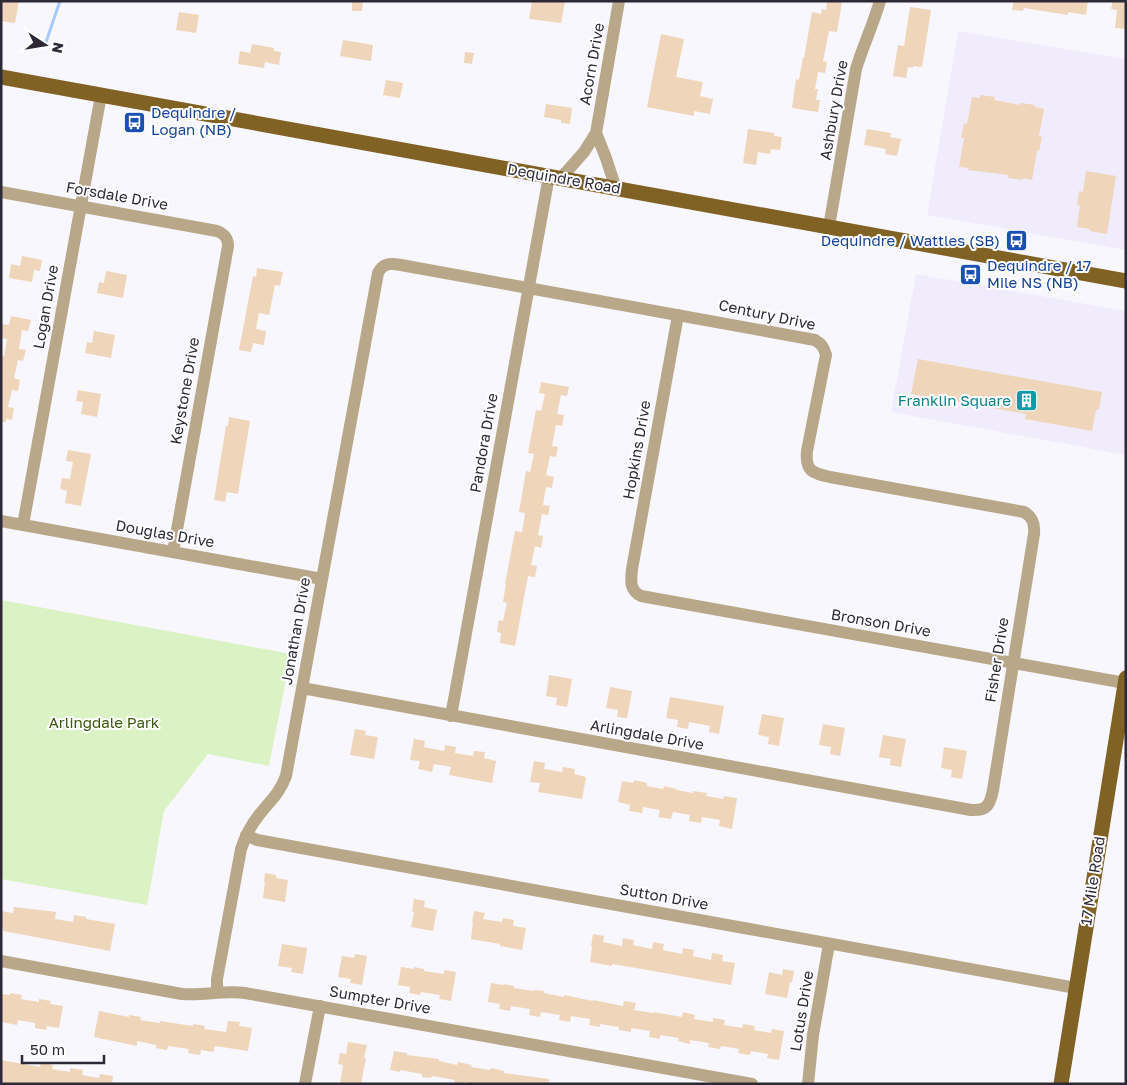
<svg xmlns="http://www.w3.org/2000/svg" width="1127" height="1085" font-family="'Golos Text',sans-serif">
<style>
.built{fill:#f0ecfc}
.green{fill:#dbf2c5}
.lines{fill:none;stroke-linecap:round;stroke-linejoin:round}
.stream{stroke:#a7cafe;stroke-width:3}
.building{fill:#efd5b9}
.minor{stroke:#b8a789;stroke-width:12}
.major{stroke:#816225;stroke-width:15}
.labels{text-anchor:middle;stroke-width:4;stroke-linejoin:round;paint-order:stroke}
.street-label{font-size:15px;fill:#2d2936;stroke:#fff}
.transit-label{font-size:15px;fill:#164399;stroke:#fff;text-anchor:start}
.culture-label{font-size:15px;fill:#0d838f;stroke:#fff;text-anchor:end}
.park-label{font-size:15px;fill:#38570a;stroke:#fff}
</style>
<rect width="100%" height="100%" fill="#f9f7fe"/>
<path class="built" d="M958,31l168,28v191l-199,-35z
M916,274l210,37v144l-235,-43z"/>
<path class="green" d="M1,600l290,54 -22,112 -61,-12 -44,57 -17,94 -146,-26z"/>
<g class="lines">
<path class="stream" d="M45,45l15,-44"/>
</g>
<path class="building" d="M1,1h18l-4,22 -14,-2z
M352,1h11l-1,10h-10z
M532,1h33l-4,22 -32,-4z
M827,1l15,1 -5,30 -8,-1 -6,30 4,1 -2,11 -7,-1 -3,17h3l-2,11h4l-2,12 -26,-4 4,-29 3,1 4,-23 1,1 8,-46 9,2 1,-5 4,1z
M1014,1h74l-2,14 -18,-3v3l-44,-7 -1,3 -11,-1z
M1113,1h13v28l-11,-1 2,-18 -6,-1z
M910,7l21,3 -9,57 -9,-1v2l-5,-1 -2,11 -13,-2 5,-31 6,1z
M179,12l20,3 -3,18 -20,-3z
M661,34l23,5 -8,38 27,5 -3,14 13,3 -3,15 -16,-3v5l-47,-9z
M343,40l30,5 -2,16 -31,-5z
M252,44l22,4v3l7,1 -2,13 -14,-3 -1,6 -26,-4 2,-13 10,2z
M465,52l9,1 -2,11 -8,-1z
M386,80l17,3 -3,15 -17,-3z
M980,95l15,2 -1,3 26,5 1,-2 14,2v2l9,2 -5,27 3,1 -3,14h-2l-5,29 -9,-2v2l-15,-2 1,-3 -41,-5 1,-2 -10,-1 5,-29h-3l3,-15 3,1 5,-27 8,1z
M546,104l26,4 -2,16 -9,-1v-3l-17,-3z
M748,129l26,4v3l8,1 -2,13 -9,-1 -1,5 -12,-2 -2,13 -13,-2z
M867,129l24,4 -1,4 11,2 -4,17 -12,-2 1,-5 -22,-4z
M1086,171l30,5 -9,58 -17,-3v-2l-13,-2 3,-21 -3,-1 2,-14 4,1z
M22,256l20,4 -2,11 -6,-1 -2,12 -23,-4 2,-14 9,2z
M257,268l26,4 -3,14 -5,-1 -6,30 -10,-2 -3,16 10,2 -2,14 -11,-2 -2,9 -12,-2 14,-74 3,1z
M106,271l21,4 -4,23 -26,-5 2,-11 5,1z
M11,316l20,4 -3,11 -6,-1 -3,19 7,1 -3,11 -5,-1 -4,18 6,2 -2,11 -6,-1 -4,17 6,1 -2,12 -6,-1v3h-5v-67l3,1 3,-17 -6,-1v-14l8,1z
M94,331l21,4 -4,23 -26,-5 2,-11 5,1z
M918,359l184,33 -3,17 -3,1 -4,21 -67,-12 1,-5 -115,-20z
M541,382l28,5 -2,9 -6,-1 -4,19 7,1 -2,11 -6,-1 -4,21 6,1 -2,10 -6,-1 -4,19 8,2 -2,11 -6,-1 -3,18 7,1 -2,9 -6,-1 -4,21 5,1 -2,12 -6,-2 -4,19 6,1 -2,11 -7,-1 -13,70 -15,-3 1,-10 -4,-1 2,-12 4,1 4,-18 -4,-1 3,-18h-1l10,-53 7,1 3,-19 -6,-1 7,-41 4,1 4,-18 -6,-1 8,-43 5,1 4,-17 -6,-1z
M78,390l23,4 -4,23 -16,-3 2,-12 -7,-1z
M229,417l21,4 -12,73 -11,-2 -2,10 -11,-2 12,-74h2z
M68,450l23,4 -10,52 -16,-3 2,-12 -7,-2 2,-11 8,1 3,-17 -7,-1z
M549,675l23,4 -5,28 -11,-2 1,-7 -11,-2z
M610,687l22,4 -5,27 -10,-1 1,-7 -12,-2z
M670,697l54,9 -5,28 -10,-2 1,-6 -21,-4 -1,7 -11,-2 1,-7 -12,-2z
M762,714l22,4 -5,28 -11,-2 1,-7 -11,-2z
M823,724l22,4 -5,28 -10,-2 1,-7 -12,-2z
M355,729l11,2 -1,4 13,2 -4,22 -24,-4z
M883,735l23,4 -5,28 -11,-2 1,-6 -12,-2z
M414,739l11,2 -1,6 20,4 1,-6 11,2 -1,6 18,3 1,-5 11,1 -1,6 12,3 -4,22 -43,-8 2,-8 -17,-3 -2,8 -14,-3 2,-8 -10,-1z
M944,747l23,4 -5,28 -11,-2 1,-7 -11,-2z
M534,761l11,2 -1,6 18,3 1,-5 12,2 -1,5 12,3 -4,22 -44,-7 2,-9 -10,-1z
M634,780l13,3v3l16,3 1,-3 13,3 -1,1 17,3v-2l14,2 -1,3 17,3 1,-3 13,2 -5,31 -13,-3 1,-6 -18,-3 -1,6 -12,-2 1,-6 -17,-3 -2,7 -13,-2 2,-7 -17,-3 -1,6 -13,-2 1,-6 -12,-3 4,-21 11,2z
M265,873l11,2v3l12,2 -3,22 -22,-4 2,-16h-1z
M414,899l11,2 -1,6 13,3 -4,21 -22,-4 3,-15 -2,-1z
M14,907l42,5 -1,7 18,3 1,-7 12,2v2l29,5 -5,27 -107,-20v-3h-2v-17l12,2z
M474,911l11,2 -2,6 19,3 1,-4 11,2 -1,6 13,2 -4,22 -22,-4v-2l-29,-5 2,-16h-1z
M593,934l11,2 -1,6 19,4 1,-8 11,2 -1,5 19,4 1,-7 11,2 -1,6 19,4 1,-6 11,2 -1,6 18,4 1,-7 11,2 -1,6 13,2 -4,22 -89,-16 -30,-5v2l-22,-4 2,-15 -1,-1z
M282,944l25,4 -4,26 -12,-2 1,-4 -14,-2z
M355,954l12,2 -5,29 -12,-2 1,-4 -13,-2 4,-21 12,2z
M401,967l13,2v-2l10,2v2l20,3v-4l12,2 -5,29 -12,-2 1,-4 -19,-3 -1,3 -11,-2 1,-6 -12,-2z
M783,969l11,2 -2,12 -2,-1 -3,16 -22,-4 4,-22 13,3z
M491,983l12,2 1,-1 10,2v2l20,3v-1l10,1v2l20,4v-2l29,6v-1l30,6 1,-5 12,2 -2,7 19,3v-1l29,5 1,-5 12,3 -1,4 19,3v-4l12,2 -1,5 18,3 1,-4 12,2 -1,4 17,3 1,-4 12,2 -5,29 -12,-2 1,-4 -17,-3 -1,4 -12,-2 1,-4 -18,-3 -1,3 -12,-2 1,-4 -19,-3v4l-12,-3 1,-3 -19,-3v4l-11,-2 1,-6 -19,-3v4l-12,-2v-3l-19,-3v3l-11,-2 1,-6 -19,-3 -1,6 -11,-2 1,-5 -19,-3 -1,5 -11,-2 1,-6 -19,-3 -1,5 -11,-2 1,-5 -12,-2z
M10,993l12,2 -1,4 18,3v-3l12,2 -1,3 13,2 -4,22 -12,-2 -1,4 -11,-2v-5l-17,-3 -1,5 -16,-3v-28l9,1z
M99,1011l30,6v-2l12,2 -1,3 20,3v-2l33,5v-2l12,2 -1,3 22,3 2,-11 12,1 -1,4 13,2 -4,23 -33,-5 -2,6 -12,-2 -1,5 -12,-2 1,-4 -21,-3 -1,4 -11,-2v-3l-19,-4v5l-43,-9z
M348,1042l19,3 -3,13h2l-5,26h-21l3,-19 -5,-1 2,-11 6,1z
M394,1051l13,2v2l32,4v2l18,4 1,-3 14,3 -1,2 19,3 1,-2 13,3v2l45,6v5h-73l-12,-2v2l-10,-2 1,-2 -23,-4 -1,2 -9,-1v-3l-22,-4v2l-10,-2z
M1,1060l39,7 1,-5 12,3 -1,4 18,3v-4l13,2 -1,5 17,3 1,-4 13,2 -1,8h-111z"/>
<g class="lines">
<path class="minor" d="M596,133l10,25 10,31
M561,178l23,-26 12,-19 23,-132
M1,192l216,39c8,3 11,7 11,15l-55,306
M829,227l27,-158c7,-23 17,-44 24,-68
M678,315l-46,254c-1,11 -3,21 9,27l484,87
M1,521l321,58
M23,525l78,-430
M451,716l98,-540
M246,835l11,5 819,148
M1,961l181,33c21,2 42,-4 63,-1l507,91
M217,992v-13l24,-130c4,-12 10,-24 18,-34 12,-15 20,-21 27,-39l92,-503c5,-10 12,-10 23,-8l414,75c7,4 9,8 11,15l-19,96c-2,20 5,22 23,26l194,35c9,5 11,12 10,22l-41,256c-3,15 -6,21 -22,20l-669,-122
M305,1084l15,-78
M808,1084l5,-49 16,-91"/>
<path class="major" d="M1,77l1125,204
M1061,1084l65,-406"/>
</g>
<defs>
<symbol id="bus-square" viewBox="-11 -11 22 22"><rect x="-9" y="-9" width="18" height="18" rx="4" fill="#1a4fb4" stroke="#fff"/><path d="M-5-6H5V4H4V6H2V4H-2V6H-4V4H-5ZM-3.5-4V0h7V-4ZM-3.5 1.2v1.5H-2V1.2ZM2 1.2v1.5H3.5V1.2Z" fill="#fff"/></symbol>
<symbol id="building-square" viewBox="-11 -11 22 22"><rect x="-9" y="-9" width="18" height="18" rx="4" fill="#0f9aa8" stroke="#fff"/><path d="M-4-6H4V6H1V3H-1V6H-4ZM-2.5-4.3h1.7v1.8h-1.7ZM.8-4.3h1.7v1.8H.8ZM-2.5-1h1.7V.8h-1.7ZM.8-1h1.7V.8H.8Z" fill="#fff"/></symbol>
</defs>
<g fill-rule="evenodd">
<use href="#bus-square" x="122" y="110" width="25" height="25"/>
<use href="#bus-square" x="1004" y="228" width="25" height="25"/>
<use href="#bus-square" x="958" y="262" width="25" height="25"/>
<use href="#building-square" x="1014" y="388" width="25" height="25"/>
</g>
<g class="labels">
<g class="street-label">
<text transform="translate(592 64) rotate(-80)" y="5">Acorn Drive</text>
<text transform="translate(834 110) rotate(-80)" y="5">Ashbury Drive</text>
<text transform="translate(564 179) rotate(10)" y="5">Dequindre Road</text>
<text transform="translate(117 196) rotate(10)" y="5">Forsdale Drive</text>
<text transform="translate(46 307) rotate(-80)" y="5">Logan Drive</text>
<text transform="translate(767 315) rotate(12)" y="5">Century Drive</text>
<text transform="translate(185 391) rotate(-80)" y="5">Keystone Drive</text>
<text transform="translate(484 443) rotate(-80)" y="5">Pandora Drive</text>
<text transform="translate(637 450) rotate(-80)" y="5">Hopkins Drive</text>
<text transform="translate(165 534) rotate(10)" y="5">Douglas Drive</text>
<text transform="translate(881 623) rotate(10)" y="5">Bronson Drive</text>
<text transform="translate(296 631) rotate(-80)" y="5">Jonathan Drive</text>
<text transform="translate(997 660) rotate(-81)" y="5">Fisher Drive</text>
<text transform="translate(647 735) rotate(10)" y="5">Arlingdale Drive</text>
<text transform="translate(1093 881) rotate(-81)" y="5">17 Mile Road</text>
<text transform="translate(664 897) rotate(10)" y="5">Sutton Drive</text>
<text transform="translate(380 1000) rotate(10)" y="5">Sumpter Drive</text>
<text transform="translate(802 1011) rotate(-81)" y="5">Lotus Drive</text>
</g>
<g class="transit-label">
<text x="151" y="118">Dequindre /<tspan x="151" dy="17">Logan (NB)</tspan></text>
<text x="1000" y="246" text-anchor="end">Dequindre / Wattles (SB)</text>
<text x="987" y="271">Dequindre / 17<tspan x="987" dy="17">Mile NS (NB)</tspan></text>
</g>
<g class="culture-label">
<text x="1011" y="406">Franklin Square</text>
</g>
<g class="park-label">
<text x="104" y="728">Arlingdale Park</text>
</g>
</g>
<rect width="1127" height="1085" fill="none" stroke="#2d2936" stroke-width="5"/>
<g transform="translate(45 45) rotate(102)" stroke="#ffffff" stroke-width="4" paint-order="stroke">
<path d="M0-4L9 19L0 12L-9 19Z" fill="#2d2936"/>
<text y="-8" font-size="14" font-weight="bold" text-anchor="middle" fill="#2d2936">N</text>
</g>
<path d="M22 1055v8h82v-8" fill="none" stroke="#2d2936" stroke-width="2.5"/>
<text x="30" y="1055" font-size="15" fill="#2d2936" stroke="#ffffff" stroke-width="4" paint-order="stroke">50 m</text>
</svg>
